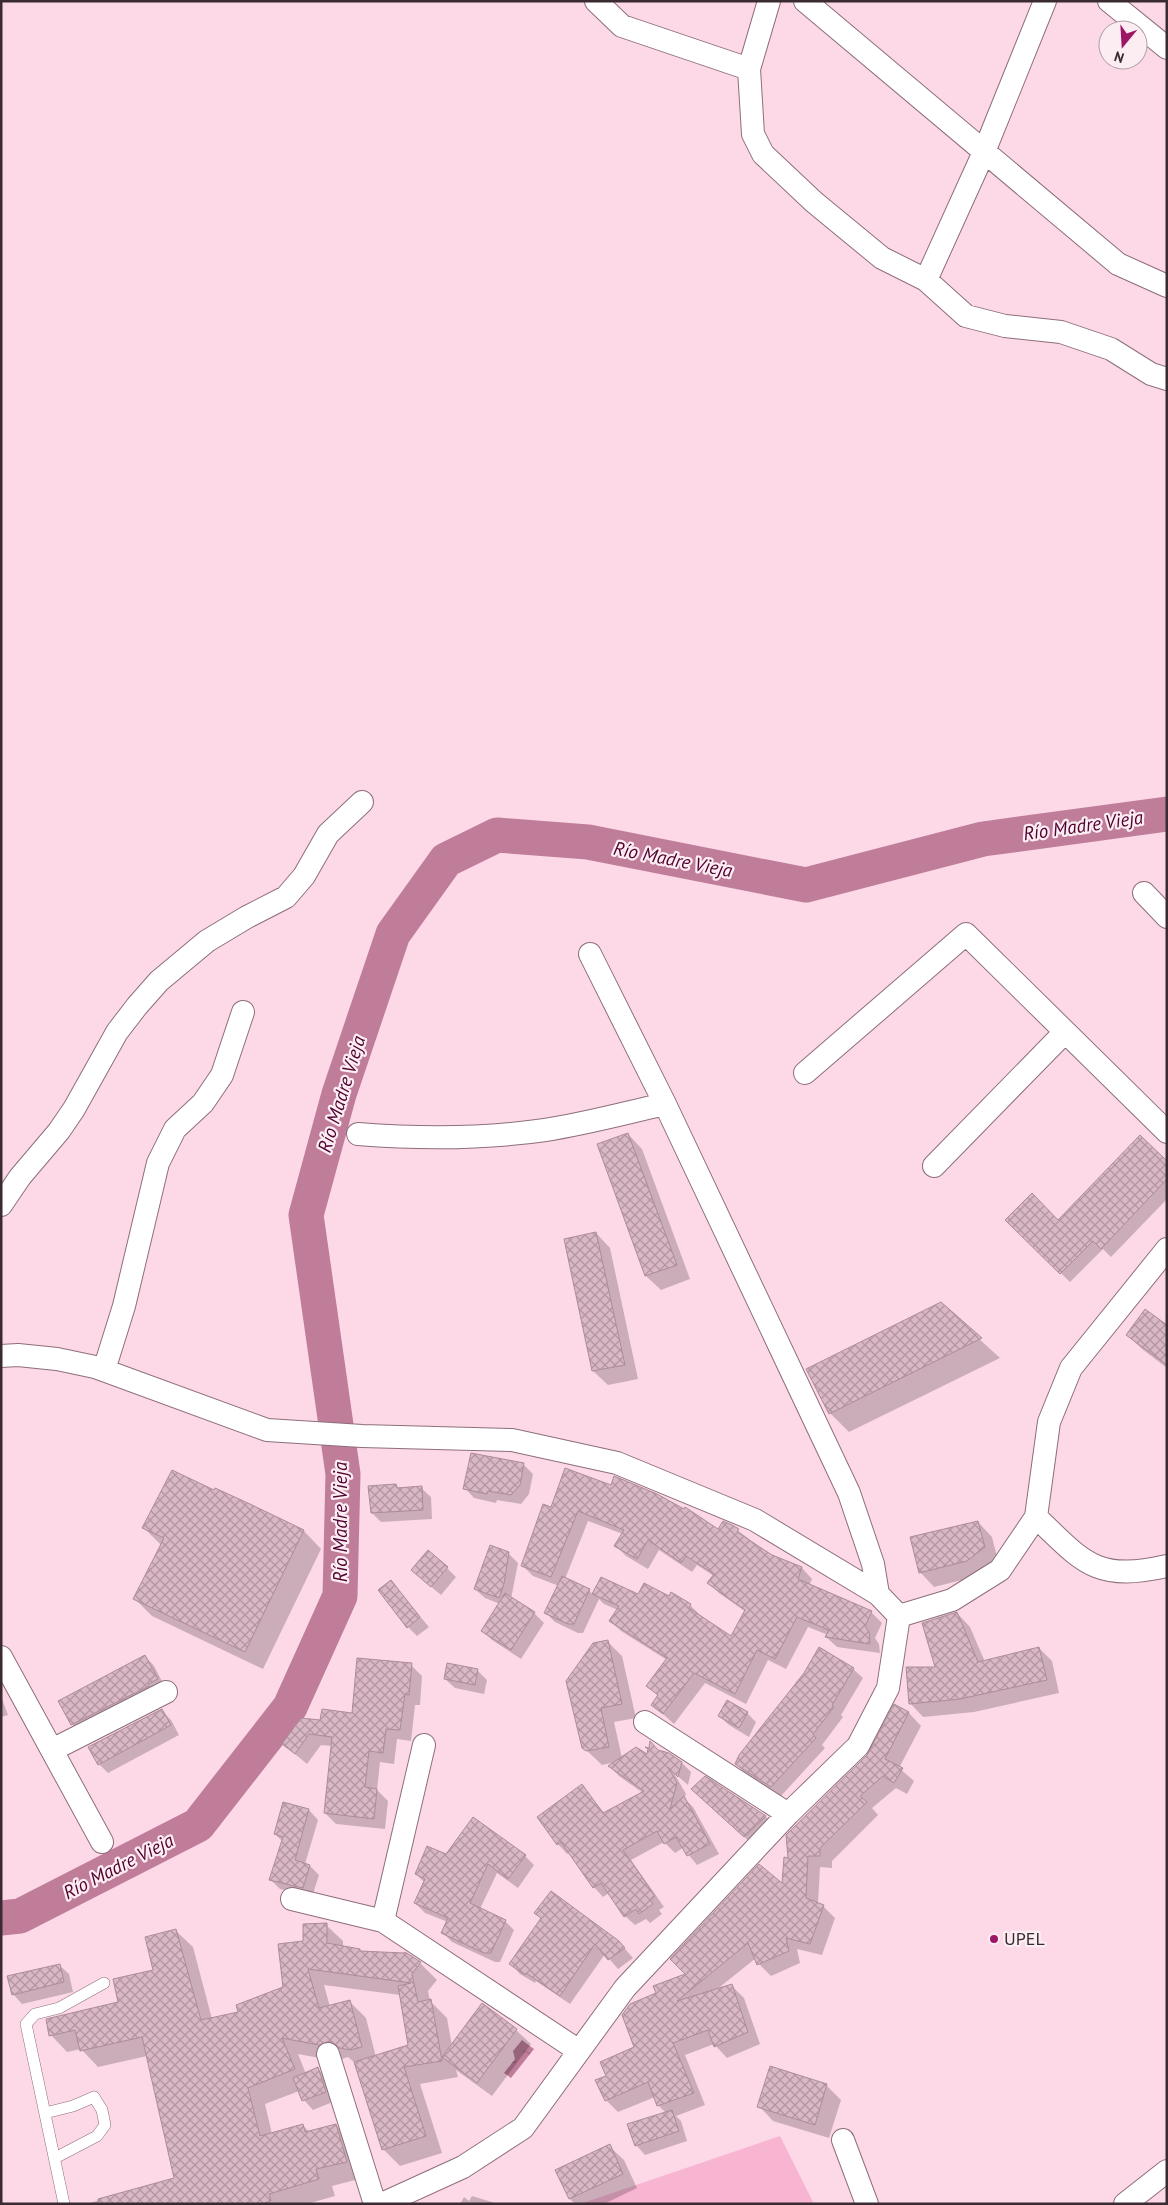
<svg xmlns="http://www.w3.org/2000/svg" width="1168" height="2205" font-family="'PT Sans',sans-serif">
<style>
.pitch{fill:#f8b5d2}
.water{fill:url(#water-ripples)}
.shadow{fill:#0003;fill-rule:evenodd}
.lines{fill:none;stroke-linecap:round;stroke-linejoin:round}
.river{stroke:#bf7d9a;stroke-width:35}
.building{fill:url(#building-cross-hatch);stroke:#ac8c99}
.lane-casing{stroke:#8d6e7b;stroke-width:12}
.street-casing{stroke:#8d6e7b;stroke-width:24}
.lane{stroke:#fff;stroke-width:11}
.street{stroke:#fff;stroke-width:22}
.poi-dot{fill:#9d1666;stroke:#fcedf3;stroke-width:2}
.labels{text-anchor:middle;stroke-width:4.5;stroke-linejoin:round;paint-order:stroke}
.poi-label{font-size:18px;fill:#392b31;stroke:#fcedf3;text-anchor:start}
.water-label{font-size:19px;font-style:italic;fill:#510031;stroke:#fcedf3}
</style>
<defs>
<pattern id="water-ripples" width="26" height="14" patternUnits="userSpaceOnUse" patternTransform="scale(1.25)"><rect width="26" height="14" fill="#bf7d9a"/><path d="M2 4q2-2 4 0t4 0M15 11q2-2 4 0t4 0" fill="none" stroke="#9c677e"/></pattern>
<pattern id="building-cross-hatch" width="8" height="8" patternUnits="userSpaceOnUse" patternTransform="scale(1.25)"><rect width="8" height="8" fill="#d9b7c5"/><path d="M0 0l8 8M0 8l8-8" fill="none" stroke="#b195a1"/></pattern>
</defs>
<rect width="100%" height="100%" fill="#fdd9e8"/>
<path class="pitch" d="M780,2136l34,68h-234z"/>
<path class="water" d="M522,2040l12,9 -23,29 -7,-5 11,-14 -2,-8z"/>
<path class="shadow" d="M628,1134l14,15 48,130 -29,11 -15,-14 -48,-131z
M1167,1163v36l-56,58 -8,-8 -33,33 -63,-62 51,2z
M596,1233l14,15 28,131 -30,6 -15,-14z
M941,1304l59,54 -151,74 -19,-19z
M1167,1326v42l-25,-19 -15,-14z
M523,1464l10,10 -4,20 -8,10 -24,-4 -1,3 -22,-5 -9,-10z
M566,1470l152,61 14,-5 39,30 31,12 10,11 -3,7 62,26 11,11 -7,15 4,6 1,9 -43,-6 -11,-10 2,-2 -20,-8 -22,42 -18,-9 -22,44 -41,-21 -31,41 -21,-19 6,-8 -11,-11 19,-26 -46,-29 -11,-10 8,-11 -14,-6 -5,-5 -16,34h-5l-23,-11 -9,-9 13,-27 -26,-10 -11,-11 29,-56zM588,1521l35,13 -7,12 10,10 22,13 11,-19 33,22 5,-7 17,11 -5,7 10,10 27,19 -14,26 -32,-21 1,-1 -11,-11 -21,-7 -76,-3 -4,-5 -24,-11z
M396,1485l4,4 21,-1 10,9 1,22 -51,3 -9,-9z
M978,1522l14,15 6,24 -16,14 -48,12 -14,-15z
M144,1528l160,3 17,18 -58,120 -111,-53 -17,-17 27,-53z
M508,1553l10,10 -7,36 23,14 10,10 -23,36 -29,-19 -10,-9 18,-27 -15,-6 -10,-9z
M447,1568l9,9 -15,18 -19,-16z
M391,1582l38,45 -12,9 -9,-9z
M957,1613l13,14 15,35 54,-14 13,13 7,32 -85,19 -51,5 -13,-14 26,-35z
M607,1641l15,15 14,62 -22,4 8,36 26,-2 11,-4 23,11 9,9 -3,13 -14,-12 12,21 -2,4 9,9 26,47 -22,11 -14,-17 -8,5 -11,-11 -33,18 33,47 -5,3 3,4 -12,9 -4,-4 -11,6 -10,-9 -16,-23 -6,4 -9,-10 -24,-35 -3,2 -9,-10 -20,-27 44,-31 23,28 38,-21 -24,-17 -9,-9 6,-5 -14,3 -19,-18z
M145,1656l9,10 12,23 -84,45 -10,-10z
M411,1665l11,11 -2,29h-5l-4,36 -14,-2 -3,25 -14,-2 -3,28 11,11 -3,28 -49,-5 -11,-11 8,-67 -12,-1 -14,19 -24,-20 38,-23 32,-6z
M448,1665l30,6 9,9 -3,14 -29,-6 -10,-9z
M853,1669l10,9 -22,37 2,2 -21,28 3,3 -44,48 -35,-22 -10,-10z
M1,1696l7,19 -7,2z
M895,1706l14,7 12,13 -22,42 15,13 -7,13 -11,-6 -24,20 6,7 -46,46v7l-12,-1 -2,37 5,2 12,12 -13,37 -25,-6 3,14 -29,13 -12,-12 -3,-6 -40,32 16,-4 12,12 16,46 -33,14 -13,-14 -29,11 20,50 -29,11 5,5 6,20 -42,14 -9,-10 30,-32 -8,-8 -3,-8 -37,15 -12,-12 1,-24 29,-28 22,-54 29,-20 96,-88 7,-27 78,-103z
M161,1710l10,10 8,15 -71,38 -9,-9z
M747,1713l9,9 -7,15 -20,-12 -10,-9z
M705,1778l61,39 9,9 -21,20 -52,-48z
M309,1810l9,10 -13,44 5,2 9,9 -7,22 -32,-8 -9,-9 12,-38 -8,-8z
M525,1856l9,9 -16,23 -21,-15 -17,36 25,12 9,9 -14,32h-5l-43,-20 -9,-9 5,-11 -23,-9 -10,-10 9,-21 -8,-8z
M542,1919l77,23 14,16 -15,11 -13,-15 -35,50 -34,-23 -1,2 -15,-9 -9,-10z
M326,1925l17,16v6l77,16 17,17 -9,11 2,10 17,17 5,28 64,-16 15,14 -39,52 -36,-26 2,7 -38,7 22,69 -42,13 -17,-17 -28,-86 -7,-6 -12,4 -38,-7 8,20 12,-5 9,9 8,23 -22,9 -9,-10 -5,-9 -34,13 7,30 31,-9 6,7 27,-7 17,17 10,36 -31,8 3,10 -28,8h-221l90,-25 -29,-123 -49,11 -17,-18 -14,3 -16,-17 69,-32 35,-32 21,-40 17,16 19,72 28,-6 44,-25 20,-45zM324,1985l76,10 10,51 -34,11 -10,-39 -17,-17 -19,6z
M59,1965l10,9 4,18 -51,12 -9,-10z
M771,2068l56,18 14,14 -12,38 -56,-17 -14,-15z
M609,2146l15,14 13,28 -33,16h-29l-5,-5 -14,-29z
M472,2196l26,8h-38l4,-7 5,4z"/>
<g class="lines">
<path class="river" d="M1,1918l19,-2 178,-91 92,-118 50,-111 3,-122 -37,-259 33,-121 54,-160 53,-74 51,-25 91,7 218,43 177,-46 184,-25"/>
</g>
<path class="building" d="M628,1133l49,132 -32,11 -48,-132z
M1140,1135l27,26v18l-66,70 -8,-8 -33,33 -55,-54 27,-27 26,27z
M596,1232l29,133 -33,6 -28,-132z
M941,1302l41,36 -153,76 -23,-45z
M1145,1309l22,16v40l-41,-30z
M471,1453l53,10 -4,22 -9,10 -23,-4 -1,3 -24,-5z
M565,1468l46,17 3,-9 5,2 38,16 27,15 1,-2 33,22 5,-8 9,4 7,4 -2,3 35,23 30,12 -4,12 74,32 -7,15 4,6 1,12 -45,-7 4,-7 -32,-13 -22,42 -18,-9 -22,44 -41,-21 -31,41 -12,-9 7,-10 -12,-9 21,-28 -58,-37 10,-15 -27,-12 9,-17 37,17 6,-11 25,13 2,-4 20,12 -2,4 42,28 14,-26 -38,-27 7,-9 -28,-18 -5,7 -33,-23 -11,19 -23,-13 10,-16 -46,-19 -27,66 -30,-11 22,-62 8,3z
M172,1470l42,20 1,-2 35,16 54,26 -59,122 -112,-53 31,-61 -22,-10z
M396,1484l1,4 25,-2 1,24 -52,3 -3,-27z
M978,1521l7,26 -18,14 -48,12 -9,-36z
M490,1545l19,7 -5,32 -5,14 -25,-9z
M428,1550l20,17 -17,20 -20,-17z
M562,1576l28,13 -16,35h-6l-24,-11z
M391,1580l29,37 -13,11 -29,-38z
M505,1593l30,19 -24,38 -30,-19z
M957,1612l21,50 61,-15 8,33 -87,19 -51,5 -3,-37h29l-13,-44z
M608,1640l14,64 -21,4 8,39 -23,4 -4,-3 -16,-67 27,-38z
M819,1647l35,21 -22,37 2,2 -21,27 3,4 -45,49 -36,-23 4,-9 65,-82z
M145,1655l13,24 -10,5 1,2 -78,39 -13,-24z
M357,1658l55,5 -3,32 -4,-1 -5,36 -14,-1 -3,24 -14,-2 -4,36 12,2 -3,30 -50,-6 8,-76 -23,-3 -14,20 -13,-10 19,-26 19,2 2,-11 30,4z
M447,1663l31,6 -3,16 -31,-6z
M727,1700l21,12 -9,16 -21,-12z
M894,1704l15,8 -24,47 18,9 -9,15 -11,-7 -23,20 7,6 -47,46v8h-12l-2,42 18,7 -14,39 -24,-6 3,13 -32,14 -9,-22 -71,58 55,-17 16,48 -34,15 -6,-17 -35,13 21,50 -37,13 -9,-24 -43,19 -10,-21 11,-4 -6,-14 34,-15 -12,-32 8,-11 26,-11 -3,-7 32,-12 -15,-15 89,-95 23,19 2,-26 4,1 -2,-23 81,-80z
M162,1709l9,16 -73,40 -10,-18z
M650,1741l8,9 11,3 13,9 -4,15 -10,-10 9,16 -7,26 14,-13 26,48 -23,12 -11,-19 -12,7 -7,-13 -34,19 32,46 -5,4 3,4 -14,10 -3,-5 -12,8 -23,-34 -8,5 -32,-46 -4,3 -20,-28 45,-33 21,29 41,-22 -36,-25 28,-19 11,7 1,-5 -3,-2 4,1z
M705,1776l61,40 -22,21 -53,-48z
M283,1802l26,7 -14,51 15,5 -7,23 -34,-8 14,-43 -9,-3z
M473,1817l53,38 -18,24 -20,-15 -18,39 36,17 -15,33h-7l-43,-20 7,-15 -34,-15 11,-24 -10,-5 12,-28 19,8z
M551,1891l68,50 6,7 -17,12 -13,-16 -35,52 -34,-23 -1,2 -16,-11 32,-46 -7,-5z
M327,1923v20l33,6v2l44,2 1,-1 16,10 -9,12 6,28 13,-3 11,62 -38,6 22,69 -44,14 -28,-88 54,-17 -10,-59 13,-3 -103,-14 11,39 31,-8 12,47 -12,3 -10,-2 -10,-7 -11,4 -37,-7 13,31 -47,19 12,48 43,-12 2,8 31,-8 11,38 -31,7 3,10 -50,15 2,7 -10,3h-163v-5l76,-21 -32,-141 -62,14 -5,-21 -26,6 -3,-17 72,-17 -5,-23 40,-9 -8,-33 31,-8 25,91 37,-8 -2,-7 47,-18 -5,-43 25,-3v-17z
M60,1964l4,18 -52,13 -5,-19z
M482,2003l35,26 -40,54 -35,-26z
M770,2066l57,18 -12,41 -58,-18z
M318,2067l8,25 -24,9 -9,-23z
M672,2110l7,21 -44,15 -8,-22z
M610,2144l13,30 -54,25 -14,-29z"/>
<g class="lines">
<defs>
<path id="lane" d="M45,2113l28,-7 21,-9 8,13 3,15 -8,11 -42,22
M64,2204l-38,-180 9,-10 24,-6 45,-25"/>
<path id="street" d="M596,1l26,25 127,43
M769,1l-20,68 4,65 10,20 51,48 68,56 44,22 40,36 39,10 56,6 50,17 40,25 16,5
M805,1l313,263 49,22
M1109,1l58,47
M926,280l58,-128 61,-151
M1144,893l23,24
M590,954l75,150 184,389 24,71 5,30
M805,1073l161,-139 201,198
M358,1134c63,5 125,5 187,-4 40,-6 80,-17 120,-26
M934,1166l131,-134
M1,1205l19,-28 39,-46 15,-22 43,-77 20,-26 22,-25 48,-40 40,-24 39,-20 18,-21 24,-42 34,-32
M1,1356l17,-1 39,4 38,8 172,63 95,6 150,4 105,23 138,57 123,74 21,22 -11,72 -30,58 -70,68 -163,174 -102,140 -60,39 -81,37
M104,1370l20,-64 34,-143 17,-34 28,-26 19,-28 21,-63
M1036,1517c48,46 60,65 131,49
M899,1616l53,-16 48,-30 36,-53 13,-95 22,-54 96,-119
M1,1657l101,185
M645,1722l143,92
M52,1750l114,-58
M292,1899l91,22 196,130
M383,1921l41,-176
M328,2054l47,150
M843,2140l24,64
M1125,2204l42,-33"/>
</defs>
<use href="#lane" class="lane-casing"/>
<use href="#street" class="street-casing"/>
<use href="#lane" class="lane"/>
<use href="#street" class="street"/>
</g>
<circle class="poi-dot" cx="994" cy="1939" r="5"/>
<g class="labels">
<g class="poi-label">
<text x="1004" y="1945">UPEL</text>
</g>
<g class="water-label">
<text transform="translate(1083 825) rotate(-8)" y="7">Río Madre Vieja</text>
<text transform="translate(673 859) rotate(11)" y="7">Río Madre Vieja</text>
<text transform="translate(341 1094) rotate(-73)" y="7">Río Madre Vieja</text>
<text transform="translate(340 1522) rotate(-90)" y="7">Río Madre Vieja</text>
<text transform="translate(118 1866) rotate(-27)" y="7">Río Madre Vieja</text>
</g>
</g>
<rect width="1168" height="2205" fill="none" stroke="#392b31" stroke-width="5"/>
<g transform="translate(1123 45) rotate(198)"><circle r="24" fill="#fcedf3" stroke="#ae9fa5"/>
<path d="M0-4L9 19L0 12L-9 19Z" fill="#9d1666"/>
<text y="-8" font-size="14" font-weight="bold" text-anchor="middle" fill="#392b31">N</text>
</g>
</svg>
